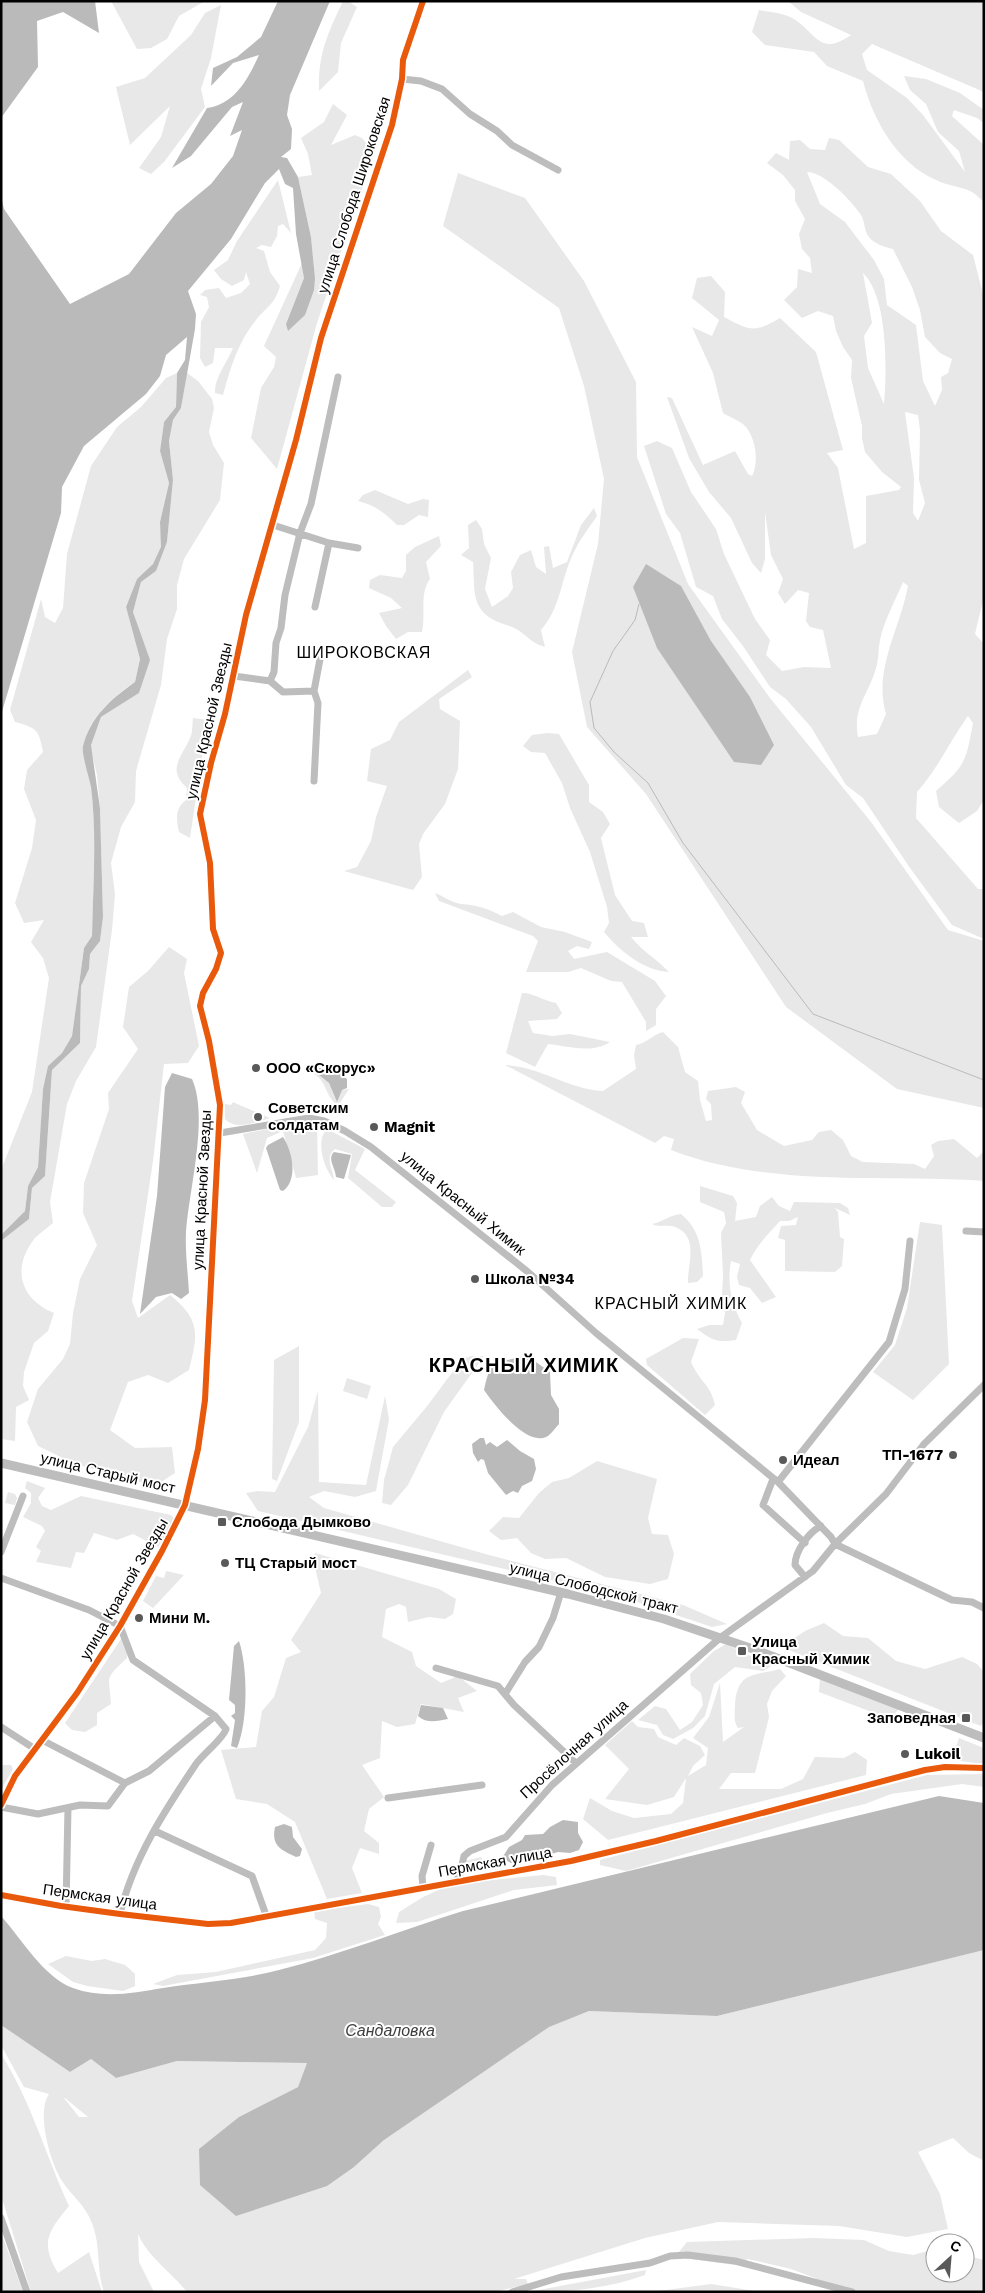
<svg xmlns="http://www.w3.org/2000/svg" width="985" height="2293" font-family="'Work Sans',sans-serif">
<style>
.green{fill:#e8e8e8;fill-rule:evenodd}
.water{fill:#bababa}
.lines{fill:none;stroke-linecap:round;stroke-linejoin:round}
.stream{stroke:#bababa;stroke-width:1}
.minor{stroke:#bdbdbd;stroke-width:7}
.major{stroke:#bdbdbd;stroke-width:9}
.cycleway-casing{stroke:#fff;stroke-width:9}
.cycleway{stroke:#e8590c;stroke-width:6}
.poi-dot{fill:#595959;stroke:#fff;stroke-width:2}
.labels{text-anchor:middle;stroke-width:4;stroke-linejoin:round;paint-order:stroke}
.street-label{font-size:15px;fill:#000;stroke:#fff}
.poi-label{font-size:15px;font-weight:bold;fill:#000;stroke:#fff;text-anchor:start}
.neighbourhood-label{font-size:16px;letter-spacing:1px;fill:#000;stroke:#fff}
.water-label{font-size:16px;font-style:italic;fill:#3e3e3e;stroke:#fff}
.district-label{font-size:20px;font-weight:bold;letter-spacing:1px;fill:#000;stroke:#fff}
</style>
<rect width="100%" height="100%" fill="#fff"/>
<path class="green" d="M111,1h94l-26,15 -12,23 -16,9 -14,1z
M343,1h5l9,6 -16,36 -3,29 -19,19c-1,-37 8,-56 24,-90z
M788,1h196v91l-112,-48 -10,10 5,16 40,28 16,17 42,57 -6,-21 -21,-19 -12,-28 -16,-14 -6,-14 22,3 34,14 24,17v13l-7,-5 -23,-8 -2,6 32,29v57c-4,-3 -8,-8 -12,-10 -11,-6 -25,-6 -36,-12 -39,-17 -63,-60 -73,-99l-36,-15 -13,-14 -49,-7 -13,-13 7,-22c11,2 24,3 35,9 22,14 26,38 57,16l-50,-23z
M221,5l-10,53 -10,31 4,18 -41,55 -13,12 -12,-6 22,-31 9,-31 -40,39 -14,-58 29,-9 46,-43 14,-22z
M333,104l14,11 -16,30 24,-10 7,3 12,15 -57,170 -40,146 -26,-31 10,-50 13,-21 2,-10 -12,-11 38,-83 2,15 -18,46 29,-46 -4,-41 -13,-60 14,-2 -4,-21 -7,-16 23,-16z
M829,138l10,2 29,27 23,7 29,27 21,30 32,24 11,43v298l-9,38 9,10v156l-7,11 -18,12 -20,-16 -3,-16c30,-26 30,-30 37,-68l-5,-7c-18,25 -31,54 -51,76l-1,26 62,71h6v50l-32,-14 -42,-57 -47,-70 -17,-13 -35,-58 -25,-28 -16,-12 -27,-41 -21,-27 -9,-23 -17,-9 -16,-54 -14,-19 -22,-68 13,-5 15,7 19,44 25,37 8,25 31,65 15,21 -4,15 16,16 22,-4 27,1 -8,-38 -13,-3 -4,-6 3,-28 -11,-3 -13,14 -7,-11 5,-14 -12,-24 -6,-43v47l-4,14 -9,-10 -21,-45 -22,-26 -20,-34 -22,-61 5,1 31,67 32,-14 13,23 4,2c7,-13 4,-37 -6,-49 -5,-6 -17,-10 -23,-14l-10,-40 -21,-46 20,9 7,-16 -27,-22 5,-20 14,-2 14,16 -1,25c26,14 31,16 56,1l36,34 27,98 -16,3 11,15 16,81 12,-6v-47l33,-6 2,-3 -19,-15 -17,-20 -3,-14v-12l-11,-48 1,-18 -9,-13 -7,-16 -3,-15 -15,-5 -16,7 -18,-18 13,-13 1,-18 14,4 -2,-15 -8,-9 -3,-15 6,-15 -10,-18v-11l-12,-15 -16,-12 9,-10 13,7 1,-19 10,-1 10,9 15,1zM807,172c17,0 44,28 54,43 4,6 3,16 8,22 5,7 16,10 24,12l19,38 8,23 5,27 15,16 12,6 -4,14 -7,4 1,13 -7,16 -12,-25 -7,-56 -29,-20 -3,-26 -10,-19 -29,-38 -25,-18zM863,273c25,24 24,97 21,131l-16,-36 -4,-32 8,-13zM905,412l13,3 2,15 -1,50 6,23 -7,18 -5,-8 1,-35zM903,582l5,4c-8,43 -35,84 -22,128l-9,20 -19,3c-6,-31 13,-45 19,-73 2,-8 1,-16 3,-24 4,-19 15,-39 23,-58z
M458,173l67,25 59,83 52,101 1,75 51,127 82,114 101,124 77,108 36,11v167l-87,-19 -111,-82 -140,-213 -59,-67 -15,-75 26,-108 6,-65 -20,-93 -25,-78 -116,-82z
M278,180l13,53 -8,-9 -5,2 -1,10 -6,11 -9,-2 -6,3 8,3 6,21 10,14c-6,20 -13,20 -24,34 -18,22 -26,49 -33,75l-8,-2c-1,-15 12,-30 18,-45h-18l-2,15 -8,4 -5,-9 1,-36 8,-15 -2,-10 -7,-2 5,-5 14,-2 7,10 15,-5 9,-9 -4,-12 -2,8 -12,6 -11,-7 -7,-9 14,-10 9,-19z
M177,373l-1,34 -12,15 -4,29 9,32 -9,39 2,25 -9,17 -16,15 -11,28 14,52 -5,23c-24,16 -44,34 -52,64 -2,7 6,31 8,41 6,49 2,100 1,149l-8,12 -12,88 -10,17 -14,13 -5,24 -5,77 -10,19 -3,25 -24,24v-65l31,-78 17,-114 -6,-20 -12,-16 13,-22 -20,3 -9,-20 17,-55 4,-28 -12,-31 3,-19 16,-18c-4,-22 -6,-24 -28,-30l-5,-12 31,-111 4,18 10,6 8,-15 4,-54 24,-88 26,-39 24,-20 25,-29z
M187,373l11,8 14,18 2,9 -5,24 4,13 11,18 -4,37 -36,59 -7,26v24l-10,30 -6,46 -25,86 -1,31 -14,25 -10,36 4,31 -3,36 -16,117 -20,34 -9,23 -17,98 3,21c-6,5 -13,10 -18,15 -24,30 -15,61 19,75l-6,18 -14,12 -10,29 -1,14 6,14 -13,7 -1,34 -14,-2v-198l28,-22 3,-31 13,-12 7,-106 28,-27 1,-57 8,-17 1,-15 10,-13 3,-24 -3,-109 -3,-33 -7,-30 11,-28 38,-24 10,-33 -16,-48 8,-30 15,-11 11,-29 6,-62 -4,-39 4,-21 8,-12z
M375,490l33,14 15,-5 6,1 -1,17 -9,-2 -15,10h-7c-12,-12 -22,-20 -39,-24l5,-6z
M594,508l3,8c-8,12 -17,23 -23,36 -13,25 -13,56 -33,78l4,17c-13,-3 -18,-12 -29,-18 -7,-4 -15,-5 -22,-9 -24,-12 -19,-34 -21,-58l-12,-7 8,-7 -1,-23 8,-5 6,9 2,15 7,14 -6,31 7,18 16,-11 5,-8 -2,-16 9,-17 11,-5 5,17 10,7 -2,-27 5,-1 4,22 14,-6 14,-37z
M439,536l2,10 -15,16 4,17c-11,15 -4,35 -8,53h-14l-12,7 -10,-13 -7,-13 23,-5 -11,-10 -22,-10 1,-8 10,-5 22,3 4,-7v-16l9,-8z
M468,670l4,7 -33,22 1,10 20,12 -2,48 -13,35 -22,30 -4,10 3,33 -9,13 -69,-19 13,-4 14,-26 5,-24 11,-31 -20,-5 4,-32 19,-9 9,-18z
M193,718l22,3v5l-13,30 -12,82 -11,-6c-3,-13 -4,-24 7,-32l1,-12c-21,-19 -5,-31 3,-50 3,-5 2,-14 3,-20z
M547,733l12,1 30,51v17l14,10 7,12 -9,14 14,57 17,26 12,2 4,14h-17c13,16 25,21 38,35 -25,-1 -49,-21 -65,-40l5,-9 -2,-16 -17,-55 -20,-44 -8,-25 -17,-30 -14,-1 -8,-6 9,-11z
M435,893c8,3 17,10 26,11 16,1 26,4 41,12l11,-4 28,15 24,5 27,10 -3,7 -12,-3 -9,5 6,8 33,-7 48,29 11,15 -10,13v16l-10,6v-9l-24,-40 -11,-1 -30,-13 -13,4h-42l12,-31 -5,-5 -94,-35z
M169,947l18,12 -3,14 15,73 -11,17 -24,1 -11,97 -21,140 6,17 32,-23c31,25 28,39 19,75l-21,13 -20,-8 -20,7 -18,48 25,18 37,-1 3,26 -20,13 -80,-22 -37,-18 -11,-24 11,-33 25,-30 7,-15 3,-31 7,-34 17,-34 -14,-32 1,-30 25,-74 -1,-16 30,-44 -15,-22 6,-40 19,-16z
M522,993c12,0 22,8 34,10l6,10 -5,6 -29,2 5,12 19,3 18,-2 40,8c-18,12 -42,4 -62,2l-13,23 -29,-14z
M663,1032l15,15 7,25 13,9 2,19 6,21 6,-1 -1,-16 -5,-5 2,-8 28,-4 9,5 -4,11 16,27 27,16 28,-6 7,-8 12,-2 12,10 8,16 12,6 51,2 11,5 9,-13 -3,-11 7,-4 16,-2 23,19 7,-7v30c-104,-7 -215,7 -313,-31l3,-11 -10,-3 -9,7 -150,-78c34,1 63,24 98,26l33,-22 -2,-14 2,-10c11,-2 16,-10 27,-13z
M312,1066l5,1 2,8 10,8 7,17 6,-10 7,-1 -11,17c-15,-12 -9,-24 -27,-34z
M233,1102l2,1 35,15c-14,4 -34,13 -45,1v-15l6,1z
M302,1122l15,3 1,50 -22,3 -13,-47 -16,7 -10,35 -14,-39z
M327,1129l38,20 -10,21 41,32 -4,5h-10l-34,-29 4,-24 -17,-5c-11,9 -2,19 -1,31 -10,-11 -19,-39 -7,-51z
M700,1186l33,10 4,7 -2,18 21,-4 4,-11 12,-9 7,9 11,5 4,-9 46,1 8,5 2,7 -15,-7 3,4 2,25 4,2 -2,27 -7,6 -50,-1v-31l-7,-2 3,-12 15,-1 2,-8 -9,4h-9c-11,12 -23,24 -30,39l26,37 -14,6 -12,-15 -11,-3 -2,-8 3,-13 -9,-3c-4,22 0,42 11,62l-6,17c-19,3 -24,0 -39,-11l12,-4h14l2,-12 -3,-17 1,-21 -2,-42 5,-10 -2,-11 -24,-10z
M681,1214c20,16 21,38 22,62l-6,6 -9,1c-1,-17 12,-47 -13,-56 -8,-3 -16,1 -23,-3 11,-2 17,-9 29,-10z
M920,1222l22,3 7,139 -36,36 -40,-28 22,-27 12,-37z
M683,1338l16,1 -8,23c8,19 20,23 24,43l-10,10 -58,-50 -1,-6z
M299,1346v76l-22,59 -5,-2 2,-119z
M472,1356h12l-40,56 -36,73 -17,20 -9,-2 2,-23 9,-33 35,-42 34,-46z
M347,1378l24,8 -4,13 -24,-8z
M318,1391l1,91 47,3 19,-89 4,23 -13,72 -21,6 -31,-6 -15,6 15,11 165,47 194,50 44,19 -15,3 -93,-31 -361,-85 -12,-18 11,-2 18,1 33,-65z
M597,1461l60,18 -9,39 4,16 16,1 6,19 -6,25 -18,5 -45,-7 -39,-19 -21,1 -14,-6 -14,-15 -16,2 -12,-9 14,-14 16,1 20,-25 13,-11 17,-4z
M27,1481l18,7 -7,10 4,8 9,4 30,-14 90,19 4,5 -17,27 -25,-13 -16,6 -23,-7 -10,20 -8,-1 -5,16 -35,-6 5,-11 -5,-4 9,-16 -3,-5 -19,-9 8,-14v-10l-6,-5z
M8,1492l7,2 2,4 -2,7 -10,-2z
M315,1553l124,36 17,10 -3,15 -8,5 -16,-2 -21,5 -2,-15 -7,-3 -13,5 -4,28 30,15 4,14 25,17 17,-7 19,15 -19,7 6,14 -43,-8 -6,20 -18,3 -15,-6 -2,37 -18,7 22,32 -15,12 -5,22 15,12v11l-19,-6 -8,20 10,25 -35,6 -32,-77 -28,-18 -31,-5 -15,-49 35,-3 6,-36 12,-14 12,-39 15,-6 -10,-12 30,-47 -8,-34z
M166,1571l18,4 -31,33 -10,-7 13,-25 8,2z
M824,1623l19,13 25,2 28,23 29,8 37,-12 15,7 7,8v49l-3,5 -200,-79 24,-16z
M123,1636l5,8 -1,14c-23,22 -18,16 -16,46l-14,9v12l-12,7 -13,-2 -7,-7z
M726,1644l45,22 -8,5 -28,-4 -21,17 -9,32 -12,12 -20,11 -10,-4 -6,-10 -19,-5 17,-14 11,3 14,21 12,-8 11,-17 -2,-12 -10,-8 -1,-11 24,-23z
M780,1669l6,7 -14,15 -5,13 2,13 -14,56h-24l-12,16h62l22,-10 12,-22 29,1 11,-6 12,8 -1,15 -258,65 -25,-21 7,-21 22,13 22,7 37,-4 12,-11 3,-25 -12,19 -27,8 -42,-6 24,-30 -24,-24 27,-24 6,6 16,2 4,8 18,8 8,-7 16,8 5,9 -12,11 -5,10 18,-11 2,-17 -15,-10 16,-21 11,-34 3,59 21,-15 -6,1c-5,-7 -3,-15 -3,-23 2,-34 19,-29 45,-36z
M820,1678l79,31 -9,10 -71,-27z
M959,1738l25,10v16l-32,-4z
M1,1765h10l2,4 -12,21z
M984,1774v13l-22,-3 -71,10 -26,10 -38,9 -201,58 -26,-6v-5l327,-85z
M481,1857l7,13 -23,1v-10z
M543,1875l13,2 1,8 -43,5 -97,32 -21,1 3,-11 24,-15 29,-13z
M368,1904l11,3 2,10 -3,7 7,11 -72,23 -150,28 -10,-2 24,-9 39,-3 99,-22 11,-12 1,-15 -12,-4 -1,-8z
M984,1950v211l-15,-8 -16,-15 -35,14 22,42 8,35 -41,8 -68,-11 -121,-4 -73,16 -131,41h12l2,5 -34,8h-307c-16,-20 -39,-35 -49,-58l1,28 15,30h-50c-8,-23 -3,-50 -13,-71 -6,-16 -20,-26 -29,-40 -12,-19 -26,-68 -13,-87l-25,-7 -23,-42v-20l69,47 21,-13 25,19 61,-17 130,2 -9,24 -59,30 115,50 30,-27 165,-114 40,-15 128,5zM64,2098h1l23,19h-9z
M66,1956l26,5 13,-2 20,6 10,9v12l-12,5 -36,-5 -14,-4 -25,-18z
M1,2054c30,47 45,102 68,152 -20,25 -30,35 -11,67l31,-21 13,40h-71l-30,-97z
M1,2232l22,60h-22z
M814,2238l50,2 25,11 24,4 22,-6v24h30v-18l19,5v32h-144l-25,-14 -24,-9 -43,-10 -13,6 -60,-8 12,-15z
M646,2270l-1,5c-38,14 -77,17 -117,17z
M711,2284l50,8h-110z"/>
<path class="water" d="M1,1h94l4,32 -36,-21 -26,9 1,46 -37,51z
M278,1h52l-40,94 -3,20 5,14 -1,20 -10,8 6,1 11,19 13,60 4,41 -1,12 -9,25 -17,16 -2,-7 18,-46 -8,-44 -3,-46 -8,-4 -6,-15 -14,14 -34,56 -43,52 8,23 -1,15 -14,79 -8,12 -4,21 4,39 -6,62 -11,29 -15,11 -8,30 17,48 -11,33 -38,24 -10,28 9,63 3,109 -3,24 -10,13 -1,15 -8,17 -1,57 -28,27 -7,106 -13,12 -3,31 -28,22v-6l24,-24 3,-25 10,-19 5,-78 5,-23 14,-13 10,-17 12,-88 8,-12c1,-50 5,-100 -1,-149 -2,-10 -10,-34 -8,-41 8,-30 28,-47 52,-64l5,-23 -14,-52 11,-28 16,-15 8,-17 -1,-25 9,-39 -9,-32 4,-29 12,-15 1,-34 8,-13 2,-23 -21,18 -6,21 -14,18 -62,52 -22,41 -1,26 -60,202v-518l3,12 66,95 59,-30 47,-61 35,-29 22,-28 9,-26 -12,6 13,-34 -11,5 -41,49 -19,12 35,-60c28,-4 41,-29 52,-53l-26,8 -22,23 2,-18 24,-11 24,-20z
M646,564l35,22 30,55 39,56 24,48 -13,20 -27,-3 -77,-114 -24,-61z
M326,1068l11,3 10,8v9l-5,2 -5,12 -8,-19 -10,-8 -1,-7z
M172,1073l20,6c17,38 -3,110 -6,153 -1,20 2,41 3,61l-8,6 -9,-6 -16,4 -16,17 17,-118 8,-109z
M283,1137c10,15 15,43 0,54l-3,-1 -14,-42 2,-3z
M334,1152l17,3 -7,24 -8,-2c-1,-10 -9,-18 -2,-25z
M526,1355l24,17 1,23 8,14v15c-3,3 -7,9 -11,12 -21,13 -54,-32 -64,-46 8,-37 12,-24 42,-35z
M480,1438h4l2,7 4,-3 7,5 10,-7 13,11 14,8 2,10 -4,12 -10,5 -4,7 -5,-2 -7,4 -18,-22 -4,-13 -3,-1 -3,3 -5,-9 -1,-9z
M239,1641c9,27 9,81 -2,107l-6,-2 4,-26 -4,-4 4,-3v-8l-6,-5 5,-54z
M421,1705l22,3 5,11c-11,2 -21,5 -30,-3z
M939,1796l45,7v147l-267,66 -128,-5 -40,16 -165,113 -30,27 -27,19 -91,30 -36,-31 -1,-36 40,-32 59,-30 9,-24 -130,-2 -61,17 -25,-19 -21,13 -69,-47v-109c21,23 42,61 72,72 30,11 60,5 90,0 38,-6 79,-8 116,-18 63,-16 123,-40 184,-59z
M563,1820l15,2v11l5,9 -4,8 -9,3 -12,-1 -33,10 -14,1 -9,-5 7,-11 13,-7 3,-5 18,-1 7,-7z
M284,1824l8,3 1,10 9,12 -2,7 -4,1c-15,-7 -25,-11 -21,-30z"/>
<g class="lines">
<path class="stream" d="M639,604l-4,16 -22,31 -23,51 4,26 20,24 34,31 35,60 130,171 171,66"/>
<path class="minor" d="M402,79l19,2 21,8 28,25 27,17 15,14 46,25
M273,525l56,18 29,5
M315,607l14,-64
M234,676l36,5 13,11 31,-1
M270,681l4,-9 2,-29 5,-15 4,-33 15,-62 11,-29 27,-127
M314,781l4,-78 -4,-12 6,-32
M220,1133l89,-15 15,3 21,10 26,16 157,125 68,61 182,149 53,55 4,7
M966,1231l18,1
M773,1479l-10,26 42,38
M778,1482l111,-140 16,-53 5,-48
M835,1544l117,56 20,2 12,6
M1,1552l22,-56
M805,1577l-10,-12c0,-14 14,-33 26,-39
M1,1578l88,32 31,16 13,34 82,56 11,13c-3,10 -22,24 -30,35 -31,46 -63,95 -76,150
M436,1668l62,18 16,19 62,58
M505,1694l20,-32 14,-15 14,-29 8,-26
M1,1727l34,22
M42,1740l83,43
M388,1798l94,-13
M1,1805l14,-29 62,-83 43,-67 42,-75 23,-46 13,-56 7,-49 15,-295 -11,-64 -9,-35 3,-13 13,-24 5,-16 -8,-24 -3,-66 -10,-49 11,-51 14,-49 21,-99 50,-175 25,-102 71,-213 10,-46 1,-19 20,-59
M1,1807l37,7 42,-9 28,1 17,-23 24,-12 66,-55
M155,1831l97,45 14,39
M456,1882l4,-8 4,-18 6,-5 36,-14 46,-52 169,-148 92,-66 22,-27 51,-50 38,-50 60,-59
M423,1887l-1,-11 9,-31
M1,1895l60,11 59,8 88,10 23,-1 340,-62 85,-20 269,-71 20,-3 39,1
M66,1907l2,-99
M1,2218l26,74
M512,2292l49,-15 89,-14 20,-7 18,-1 47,6 117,31"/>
<path class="major" d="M1,1463l567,131 96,25 92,31 228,88"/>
<defs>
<path id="cycleway" d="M1,1805l14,-29 62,-83 43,-67 42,-75 23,-46 13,-56 7,-49 15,-295 -11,-64 -9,-35 3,-13 13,-24 5,-16 -8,-24 -3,-66 -10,-49 11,-51 14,-49 21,-99 50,-175 25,-102 71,-213 10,-46 1,-19 20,-59
M1,1895l60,11 59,8 88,10 23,-1 340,-62 85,-20 269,-71 20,-3 39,1"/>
</defs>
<use href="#cycleway" class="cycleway-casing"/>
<use href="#cycleway" class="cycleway"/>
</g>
<g class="poi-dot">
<circle cx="256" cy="1068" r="5"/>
<circle cx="258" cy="1117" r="5"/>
<circle cx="374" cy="1127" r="5"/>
<circle cx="475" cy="1279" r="5"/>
<circle cx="953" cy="1455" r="5"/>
<circle cx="783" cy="1460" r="5"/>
<rect x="217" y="1517" width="10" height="10" rx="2.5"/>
<circle cx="225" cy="1563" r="5"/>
<circle cx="139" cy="1618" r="5"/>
<rect x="737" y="1646" width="10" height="10" rx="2.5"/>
<rect x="961" y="1713" width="10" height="10" rx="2.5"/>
<circle cx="905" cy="1754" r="5"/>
</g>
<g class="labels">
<g class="street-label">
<text transform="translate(354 195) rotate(-72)" y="5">улица Слобода Широковская</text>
<text transform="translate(209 721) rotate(-77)" y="5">улица Красной Звезды</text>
<text transform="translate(202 1190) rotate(-87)" y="5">улица Красной Звезды</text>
<text transform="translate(463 1203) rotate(39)" y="5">улица Красный Химик</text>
<text transform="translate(108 1473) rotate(13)" y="5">улица Старый мост</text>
<text transform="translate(594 1588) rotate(14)" y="5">улица Слободской тракт</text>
<text transform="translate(124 1589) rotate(-60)" y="5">улица Красной Звезды</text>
<text transform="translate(574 1749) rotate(-42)" y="5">Просёлочная улица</text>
<text transform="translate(495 1862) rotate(-10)" y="5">Пермская улица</text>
<text transform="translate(100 1897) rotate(8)" y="5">Пермская улица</text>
</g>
<g class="poi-label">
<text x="266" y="1073">ООО «Скорус»</text>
<text x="268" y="1113">Советским<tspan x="268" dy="17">солдатам</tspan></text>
<text x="384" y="1132">Magnit</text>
<text x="485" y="1284">Школа №34</text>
<text x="943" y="1460" text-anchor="end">ТП-1677</text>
<text x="793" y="1465">Идеал</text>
<text x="232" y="1527">Слобода Дымково</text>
<text x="235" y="1568">ТЦ Старый мост</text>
<text x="149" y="1623">Мини М.</text>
<text x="752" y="1647">Улица<tspan x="752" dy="17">Красный Химик</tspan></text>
<text x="956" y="1723" text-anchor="end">Заповедная</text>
<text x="915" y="1759">Lukoil</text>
</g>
<g class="neighbourhood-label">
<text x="364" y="658">ШИРОКОВСКАЯ</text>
<text x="671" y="1309">КРАСНЫЙ ХИМИК</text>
</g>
<g class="water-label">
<text x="390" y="2036">Сандаловка</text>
</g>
<g class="district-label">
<text x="524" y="1372">КРАСНЫЙ ХИМИК</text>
</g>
</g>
<rect width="985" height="2293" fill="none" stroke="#000000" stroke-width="5"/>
<g transform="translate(950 2258) rotate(26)"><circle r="24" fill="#ffffff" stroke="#999999"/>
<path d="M0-4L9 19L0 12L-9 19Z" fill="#595959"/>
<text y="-8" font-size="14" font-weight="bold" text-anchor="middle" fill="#000000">С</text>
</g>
</svg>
